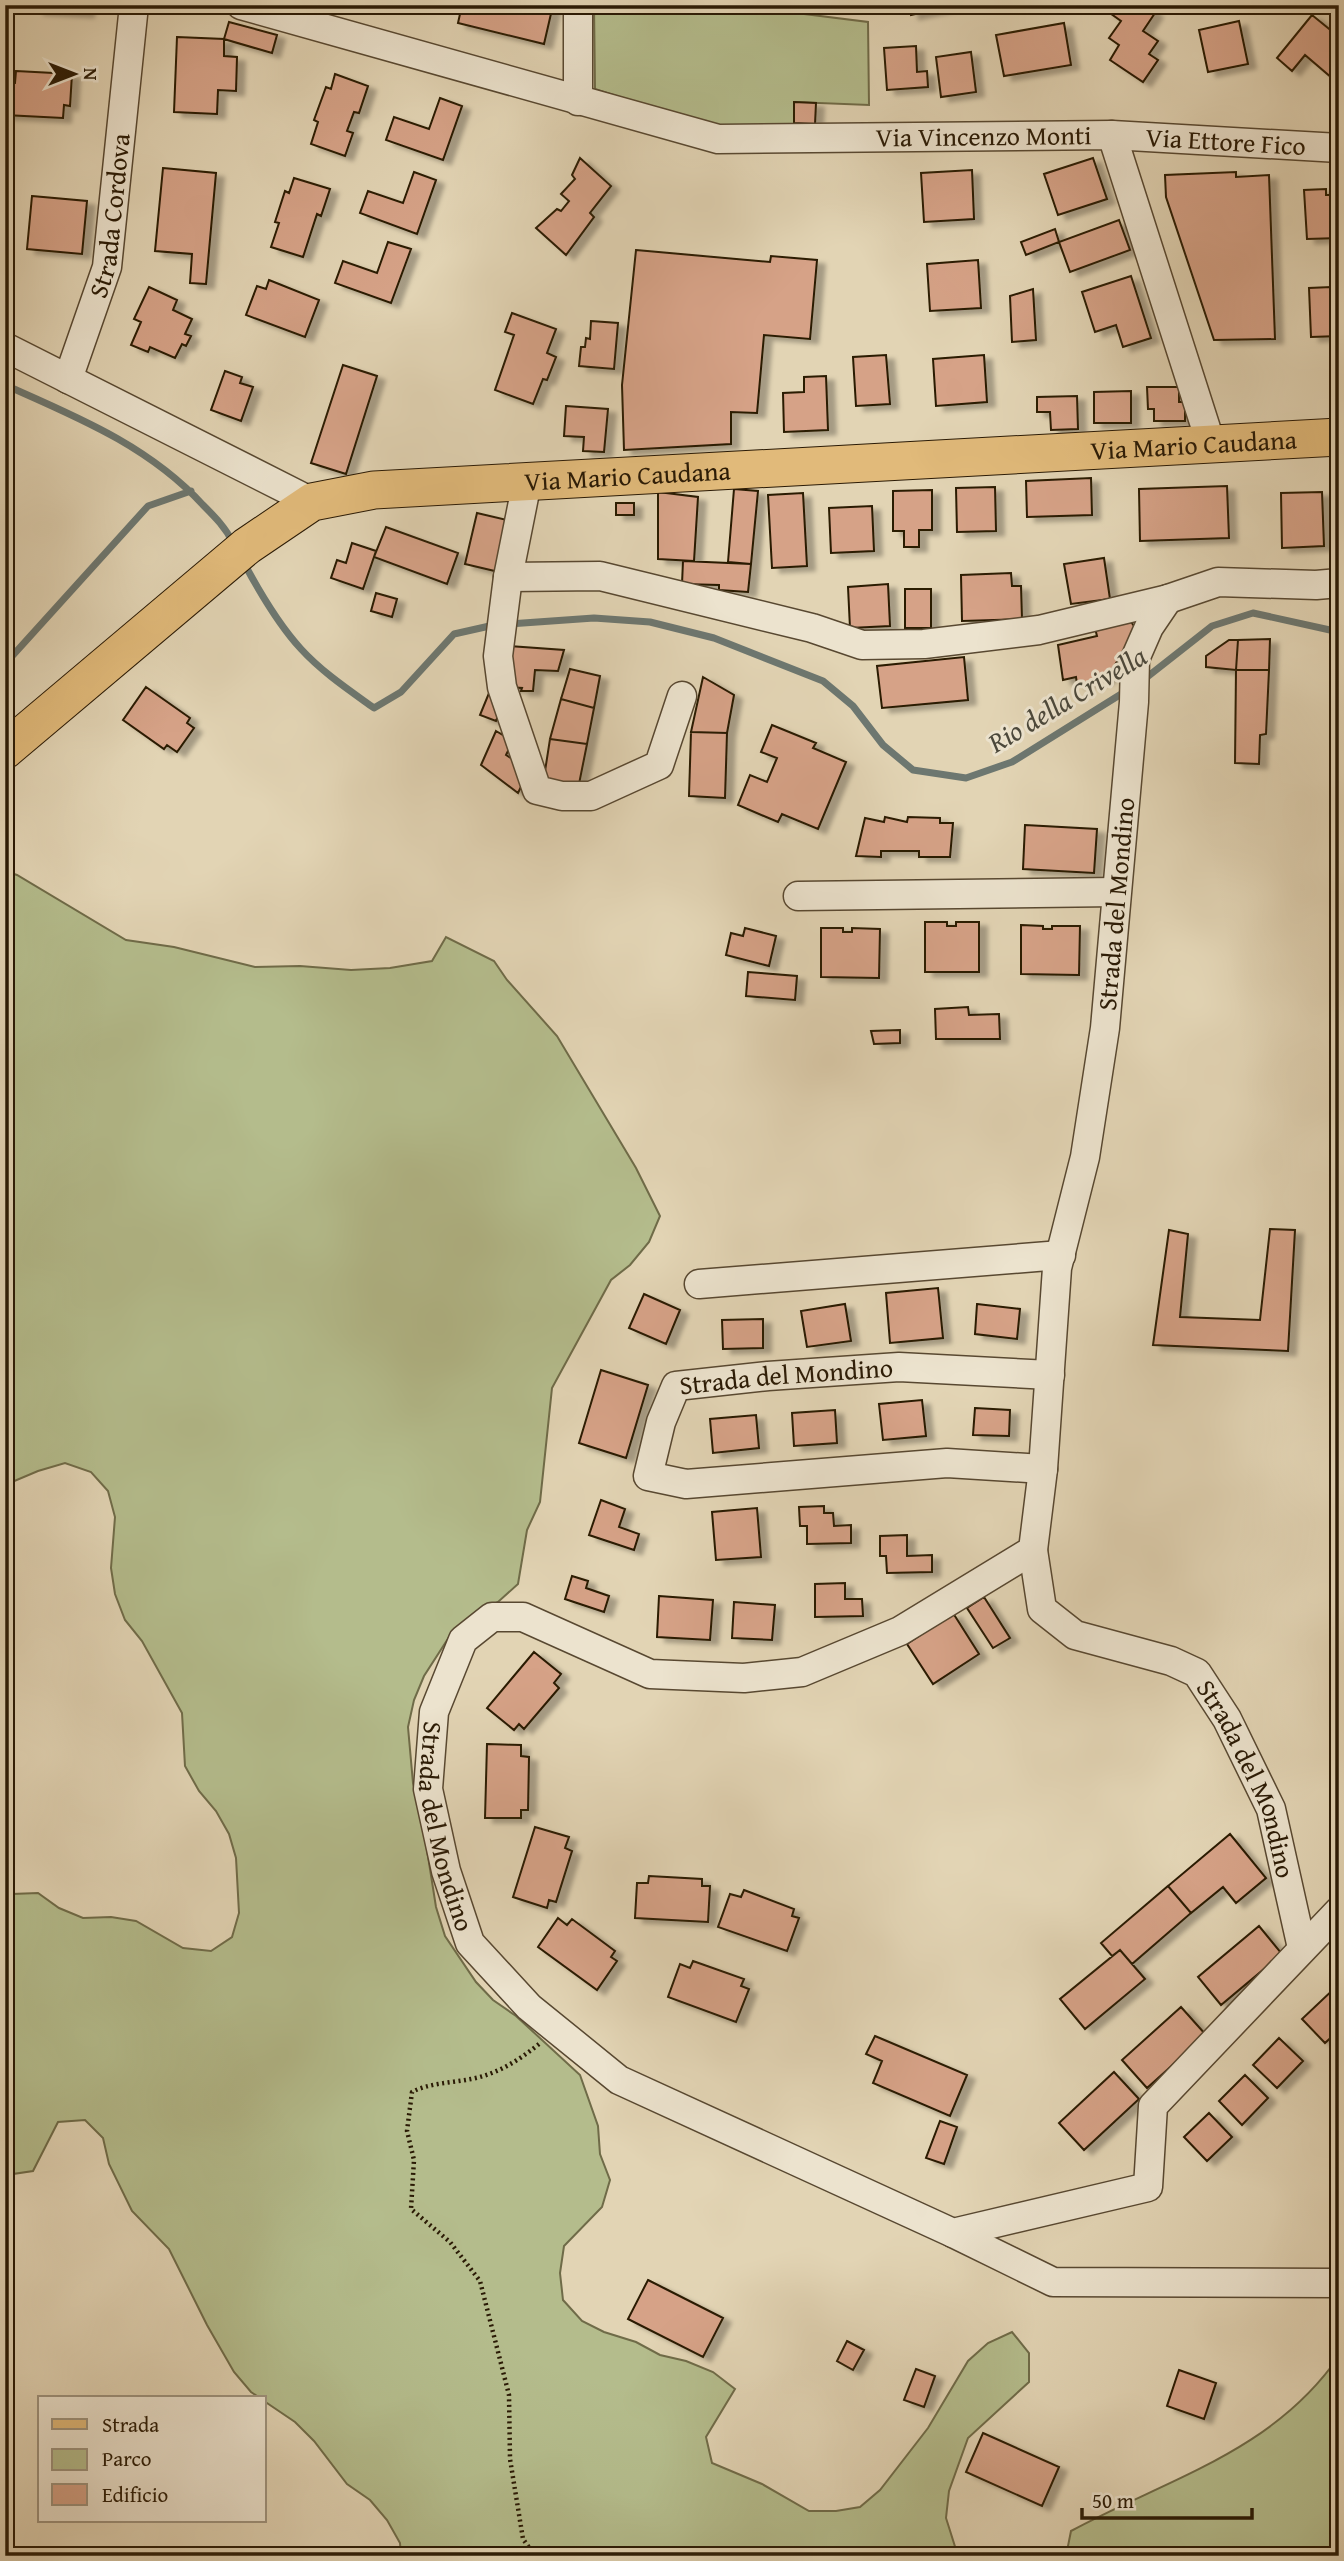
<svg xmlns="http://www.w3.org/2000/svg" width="1344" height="2561" font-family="'Gentium Book Plus',serif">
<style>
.green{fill:#b4bc8c;stroke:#6f6b48;stroke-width:2}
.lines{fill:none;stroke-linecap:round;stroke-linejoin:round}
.stream{stroke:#6d7770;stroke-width:7}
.building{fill:#d6a287;stroke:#2a1a05;stroke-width:2;filter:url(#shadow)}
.minor-casing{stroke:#584831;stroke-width:31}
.major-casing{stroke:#2a1a05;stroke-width:39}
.path{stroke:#2a1a05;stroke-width:4.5;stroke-dasharray:2 3.5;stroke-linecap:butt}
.minor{stroke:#ece3ce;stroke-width:28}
.major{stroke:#e1ba7a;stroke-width:37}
.labels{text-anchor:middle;stroke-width:6;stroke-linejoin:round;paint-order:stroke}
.street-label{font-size:26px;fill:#2a1a05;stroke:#ece3ce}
.water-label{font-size:28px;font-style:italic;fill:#4b483b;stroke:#ece3ce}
</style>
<defs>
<filter id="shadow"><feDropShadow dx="8" dy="4.5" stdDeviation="2" flood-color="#0004"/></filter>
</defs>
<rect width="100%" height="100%" fill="#e2d4b4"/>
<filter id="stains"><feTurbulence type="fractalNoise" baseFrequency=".00286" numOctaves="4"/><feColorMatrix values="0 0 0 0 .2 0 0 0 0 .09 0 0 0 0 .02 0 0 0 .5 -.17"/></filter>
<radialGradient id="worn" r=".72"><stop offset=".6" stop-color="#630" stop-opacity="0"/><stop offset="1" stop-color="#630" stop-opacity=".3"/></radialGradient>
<path class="green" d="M594,5h137l137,17 1,83 -75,-3v26l-77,1 -122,-40z
M5,871l12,4 109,65 48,7 81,20 45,-1 51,4 39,-2 42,-7 14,-24 48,24 13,19 50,56 79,132 24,48 -11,26 -19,23 -19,15 -59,108 -12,114 -13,28 -9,54 -20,18 -24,12 -21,17 -29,45 -10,24 -6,27 5,56 8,29 15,95 9,29 31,46 17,18 23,16 64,59 18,51 2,28 10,26 -8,27 -38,39 -4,27 3,27 19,21 22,11 32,10 24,13 26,6 27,11 22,17 -29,48 6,26 50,21 47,27h27l24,-4 20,-17 48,-62 40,-67 20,-18 24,-11 17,21v29l-61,56 -19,53 -3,27 12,38h-557l-1,-13 -13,-23 -17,-20 -23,-16 -33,-43 -19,-19 -31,-21v-3h-4l-9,-6 -17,-20 -27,-47 -38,-76 -37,-38 -23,-47 -6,-26 -18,-18 -27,2 -25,49 -27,4 -1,-257 7,-24 26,-1 21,15 24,10 28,-1 25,4 47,27 28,3 21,-14 7,-24 -3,-55 -7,-24 -13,-23 -17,-20 -14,-25 -3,-53 -40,-72 -17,-21 -10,-26 -4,-26 4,-51 -7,-26 -17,-19 -26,-9 -27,8 -33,14z
M1339,2356v200h-273l5,-25c96,-52 202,-79 268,-175z"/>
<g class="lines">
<path class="stream" d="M5,385c72,32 144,61 198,120 12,12 23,23 30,38
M244,563c16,30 34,61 57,86 21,23 48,41 73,59l27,-16 53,-58 40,-9
M509,624l85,-6 56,4 64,16 109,43 30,25 30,39 30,25 53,8 46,-16 114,-71
M5,664l143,-158 43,-15
M1142,681l70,-55 41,-13 86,19"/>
</g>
<path class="building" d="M36,5h51l-1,8 -50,-3z
M462,5h91l-9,39 -86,-21z
M909,5h46l-44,10z
M1111,5h40l-2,3 6,5 -12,18 15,10 -9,13 9,6 -15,22 -33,-22 9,-15 -10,-7 12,-17 -14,-10z
M1312,15l27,22v47l-34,-29 -13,16 -15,-13z
M1239,21l9,43 -40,8 -9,-42z
M229,22l48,13 -5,18 -48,-14z
M1064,23l7,42 -67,11 -8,-41z
M177,37l47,2v17l13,1 -1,34 -18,-1 -1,24 -43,-2z
M916,46l1,26 10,-1 1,16 -41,3 -3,-42z
M971,52l5,40 -35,5 -5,-40z
M16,71l56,3 -2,32 -6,-1 -1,13 -58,-3v-33l10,1z
M335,74l33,12 -9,27 -5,-1 -7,19 6,2 -8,23 -34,-12 7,-22 -4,-2 12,-33 5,2z
M440,98l22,8 -19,54 -57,-20 8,-23 35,12z
M794,102l22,1 -1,21 -21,-1z
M580,158l31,28 -21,27 4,4 -28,38 -30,-27 21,-19 4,2 8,-10 -8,-7 14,-15 -3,-4z
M1093,158l14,41 -49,16 -14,-41z
M163,168l53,5 -10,111 -16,-1 2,-29 -37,-3z
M972,170l2,49 -50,3 -3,-49z
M414,172l22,8 -19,54 -57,-21 8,-22 35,12z
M1236,172v5l33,-2 6,164 -61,1 -48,-143 -1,-22z
M294,178l36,11 -9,27 -4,-2 -14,43 -32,-10 8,-24 -4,-1 10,-31 4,2z
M1326,189v6h13v43l-32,1 -3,-49z
M32,196l55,5 -5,53 -55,-5z
M1119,220l11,30 -60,22 -11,-30z
M1055,229l4,13 -33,13 -5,-13z
M388,242l23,7 -20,54 -56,-20 8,-22 34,12z
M636,250l134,12 1,-6 46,4 -7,79 -46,-4 -7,78 -26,-1v32l-107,6 -2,-65z
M978,260l3,48 -51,3 -3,-47z
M1131,276l20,62 -28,9 -7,-22 -21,7 -13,-40z
M269,280l50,20 -14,37 -59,-22 11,-29 9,3z
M149,287l28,13 -4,10 19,9 -7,15 6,2 -5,10 -4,-2 -7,14 -25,-11 -2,5 -17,-7 10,-23 -7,-3z
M1331,287v6h8v43l-28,1 -2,-49z
M1033,289l3,51 -24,2 -2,-46z
M512,313l44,16 -9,24 9,4 -9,23 -4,-1 -10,25 -38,-14 19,-55 -9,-3z
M591,321l27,2 -4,46 -35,-3 2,-19h4l1,-9 4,1z
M886,355l4,49 -34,2 -3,-49z
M984,355l3,47 -51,4 -3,-47z
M343,365l34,11 -31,98 -35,-11z
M225,371l17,6 -2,6 13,4 -12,34 -30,-11z
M826,376l2,54 -44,2 -1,-39 21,-1v-15z
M1147,387h32v15h6v19h-31v-12h-6z
M1131,391v32h-37v-31z
M1077,396l1,33 -27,1 -1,-18h-13v-15z
M566,406l42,3 -4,43 -21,-1 1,-14 -20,-1z
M1091,478l1,37 -65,2 -1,-36z
M1227,486l2,52 -89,3 -1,-52z
M995,487l1,44 -39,1 -1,-44z
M734,489l24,2 -7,73 -23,-2z
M932,490v40h-13v17h-15v-16h-11v-40z
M658,492l40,5 -4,64 -36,-2z
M1322,492l2,54 -42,2 -1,-55z
M803,493l4,73 -35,2 -4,-73z
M616,503h18v12h-18z
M872,506l2,45 -43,2 -2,-45z
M477,513l34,8 -12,51 -34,-8z
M386,527l72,26 -11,31 -73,-27z
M352,543l24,8 -13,38 -32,-11 6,-18 9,3z
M1104,558l6,41 -39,5 -7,-40z
M683,561l68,3 -3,28 -29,-2v-5l-37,-1z
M1011,573l1,13h9l1,33 -60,2 -1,-46z
M888,584l2,42 -40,2 -2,-41z
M905,589h26v39h-26z
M376,593l21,6 -5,18 -21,-6z
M1131,622l6,8 -31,49 -29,5 -1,-7 -13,3 -5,-35 39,-9 -2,-8z
M1270,639l-1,31h-33l2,-30z
M1229,640h9l-2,30 -30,-3v-11z
M509,646l55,4 -6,21 -23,-1 -2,21h-12l1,-3 -16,-1z
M964,657l4,43 -86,8 -5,-42z
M570,669l30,7 -6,32 -33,-9z
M1236,670h33l-3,64 -6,1 -1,29 -24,-1z
M703,677l31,18 -7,38 -36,-1z
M146,687l44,31 -3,5 7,5 -17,24 -10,-7 -3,4 -41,-29z
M489,693l16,6 -9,22 -16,-6z
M561,699l33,9 -7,36 -37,-5z
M772,725l44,18 -3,5 33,14 -28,67 -36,-15 -4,8 -40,-17 12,-30 17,7 10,-24 -16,-6z
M496,731l17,10 -7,14 23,15 -11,23 -37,-28z
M691,732l36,1 -2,65 -36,-2z
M550,739l37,5 -9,45 -35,-5z
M885,817l22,5 1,-5 32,1v5h13l-3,34h-31v-6h-38v6l-25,-1 9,-38 19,4z
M1025,825l72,4 -3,44 -71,-4z
M925,922h22v4h9v-4h23v50h-54z
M1021,925l22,1v3h9v-3h28l-1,49 -58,-1z
M745,928l31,8 -7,30 -43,-11 5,-22 12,3z
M821,928h22v4h9v-4l28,1 -1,49 -58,-1z
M748,972l49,4 -2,24 -49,-4z
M968,1007l1,8 30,-1 1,25h-64l-1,-30z
M900,1030v13l-26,1 -3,-13z
M1270,1229l25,1 -7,121 -135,-6 16,-115 19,4 -8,83 80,3z
M938,1288l5,50 -53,5 -4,-50z
M644,1294l36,16 -14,34 -37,-16z
M845,1304l6,37 -44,6 -6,-36z
M977,1304l43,5 -3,30 -42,-5z
M763,1319v29l-40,1 -1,-29z
M601,1370l47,15 -22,73 -47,-15z
M922,1400l4,36 -43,4 -4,-36z
M975,1408l35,2 -1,26 -36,-1z
M835,1410l2,33 -43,3 -2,-33z
M756,1415l3,33 -46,5 -3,-34z
M601,1500l24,9 -6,18 20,7 -5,16 -45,-15z
M824,1506v7h9l1,13 17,-1v18l-44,1v-18h-7l-1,-19z
M757,1508l4,49 -45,3 -4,-48z
M907,1535v21l25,-1v17l-45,1 -1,-17h-6v-20z
M572,1576l16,5 -2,7 23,8 -5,16 -39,-13z
M845,1583v16h17l1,17 -48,1v-33z
M659,1596l54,4 -3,40 -53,-3z
M984,1597l26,41 -17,10 -26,-40z
M734,1602l41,3 -3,35 -40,-2z
M953,1613l26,41 -46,30 -26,-40z
M534,1652l27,22 -7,9 5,5 -35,41 -5,-5 -5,6 -27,-22z
M487,1744l34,1v11l8,1 -1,53h-7v8h-36z
M535,1827l34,10 -4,11 7,3 -16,51 -7,-2 -2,8 -34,-11z
M1230,1834l36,44 -30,25 -13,-16 -32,26 -23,-27z
M649,1876l53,3v7h8l-2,36 -73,-4 2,-35h11z
M1168,1886l23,27 -59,51 -12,-14 -8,6 -11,-13z
M744,1890l50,19 -2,7 7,2 -12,33 -69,-24 12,-33 11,3z
M558,1918l9,7 5,-6 43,32 -4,6 6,4 -20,29 -59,-43z
M1259,1926l23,28 -61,51 -23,-28z
M1120,1950l25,29 -60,50 -25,-30z
M693,1961l51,18 -3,7 8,3 -13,33 -68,-25 12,-33 10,4z
M1339,1984v46l-14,13 -23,-24z
M1181,2007l25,28 -59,53 -25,-28z
M875,2036l92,39 -17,41 -77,-33 9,-22 -16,-7z
M1279,2038l24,23 -26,27 -24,-23z
M1114,2072l25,27 -55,51 -25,-27z
M1245,2075l23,23 -26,27 -23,-24z
M1209,2113l23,24 -25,24 -23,-24z
M940,2121l17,6 -13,37 -18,-6z
M648,2280l75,38 -20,39 -75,-38z
M847,2341l17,9 -11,20 -16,-9z
M916,2369l19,7 -11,31 -20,-7z
M1179,2370l37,13 -12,36 -37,-13z
M983,2433l76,34 -17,39 -76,-34z"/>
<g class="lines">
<defs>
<g id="minor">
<path id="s1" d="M241,5l477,134 394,-4 99,309"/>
<path d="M578,5v96"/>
<path id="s2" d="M1112,135l227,13"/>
<path d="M5,347l307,155"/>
<path id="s3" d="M68,379l39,-112 27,-262"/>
<path d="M527,482l-19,95 92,-1 212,52 50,17 62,-1 115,-14 129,-31 50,-17 98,3 23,-2"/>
<path d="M508,577l-10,79 4,31 35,103 25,6h29l68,-31 23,-69"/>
<path id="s4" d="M1168,599l-19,28 -14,32 -1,43 -29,326 -20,129 -28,111 -14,201 -10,81 -133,81 -98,41 -58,6 -94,-4 -127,-57h-31l-29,23 -29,72 -6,77 18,82 24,72 59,64 90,73 334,153 195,-46 5,-81 186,-195"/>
<path d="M798,896l318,-4"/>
<path d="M699,1284l362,-29"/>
<path id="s5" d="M1043,1469l-96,-6 -261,21 -38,-8 13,-54 15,-36 92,-10 131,-9 151,8"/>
<path id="s6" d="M1033,1550l9,59 33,26 96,26 26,12 30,46 44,90 31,139"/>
<path d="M953,2233l100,49 286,1"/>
</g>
<g id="major">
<path id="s7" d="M5,750l242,-204 65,-44 62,-12 965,-53"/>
</g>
</defs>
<use href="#minor" class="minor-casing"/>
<use href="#major" class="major-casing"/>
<path class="path" d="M535,2556l-12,-17 -13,-80 -1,-64 -29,-114 -30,-39 -39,-33 3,-49 -7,-29 5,-39c17,-9 39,-9 59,-13 26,-5 47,-18 68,-35"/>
<use href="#minor" class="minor"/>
<use href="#major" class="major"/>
</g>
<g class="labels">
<g class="street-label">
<text dy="9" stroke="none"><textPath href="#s1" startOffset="761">Via Vincenzo Monti</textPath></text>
<text dy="9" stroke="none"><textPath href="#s2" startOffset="114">Via Ettore Fico</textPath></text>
<text dy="9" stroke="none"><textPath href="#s3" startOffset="170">Strada Cordova</textPath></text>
<text dy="9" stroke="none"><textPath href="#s7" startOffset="1279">Via Mario Caudana</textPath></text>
<text dy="9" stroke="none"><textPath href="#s7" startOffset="712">Via Mario Caudana</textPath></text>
<text transform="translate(1116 904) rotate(-85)" y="9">Strada del Mondino</text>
<text dy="9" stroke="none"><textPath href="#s5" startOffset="602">Strada del Mondino</textPath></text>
<text dy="9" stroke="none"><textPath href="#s6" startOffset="348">Strada del Mondino</textPath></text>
<text dy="9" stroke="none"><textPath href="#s4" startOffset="1783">Strada del Mondino</textPath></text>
</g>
<g class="water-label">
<text transform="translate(1067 699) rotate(-31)" y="10">Rio della Crivella</text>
</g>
</g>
<rect width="1344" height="2561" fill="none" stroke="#e2d4b4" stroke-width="28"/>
<rect x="7" y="7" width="1330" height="2547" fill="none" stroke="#2a1a05" stroke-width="3.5"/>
<rect x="14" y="14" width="1316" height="2533" fill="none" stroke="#2a1a05" stroke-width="2"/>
<rect x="38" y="2396" width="228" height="126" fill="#ece3ce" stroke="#9e937e" stroke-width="2"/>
<rect x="52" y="2419" width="35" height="10" fill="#e1ba7a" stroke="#9e937e" stroke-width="2"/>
<text x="102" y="2432" font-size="21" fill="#2a1a05">Strada</text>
<rect x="52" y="2449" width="35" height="21" fill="#b4bc8c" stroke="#9e937e" stroke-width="2"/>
<text x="102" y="2466" font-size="21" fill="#2a1a05">Parco</text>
<rect x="52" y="2484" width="35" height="21" fill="#d6a287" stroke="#9e937e" stroke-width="2"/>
<text x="102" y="2502" font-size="21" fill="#2a1a05">Edificio</text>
<g transform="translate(74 74) rotate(90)" stroke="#ece3ce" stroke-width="5" paint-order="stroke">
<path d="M0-5L12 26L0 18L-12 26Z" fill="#2a1a05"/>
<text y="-10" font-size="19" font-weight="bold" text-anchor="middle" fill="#2a1a05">N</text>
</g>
<path d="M1082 2508v10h170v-10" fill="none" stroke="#2a1a05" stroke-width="3.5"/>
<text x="1092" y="2508" font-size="21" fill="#2a1a05" stroke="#ece3ce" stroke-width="5" paint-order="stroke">50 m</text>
<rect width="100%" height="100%" filter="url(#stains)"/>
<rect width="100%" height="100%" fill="url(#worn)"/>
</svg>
